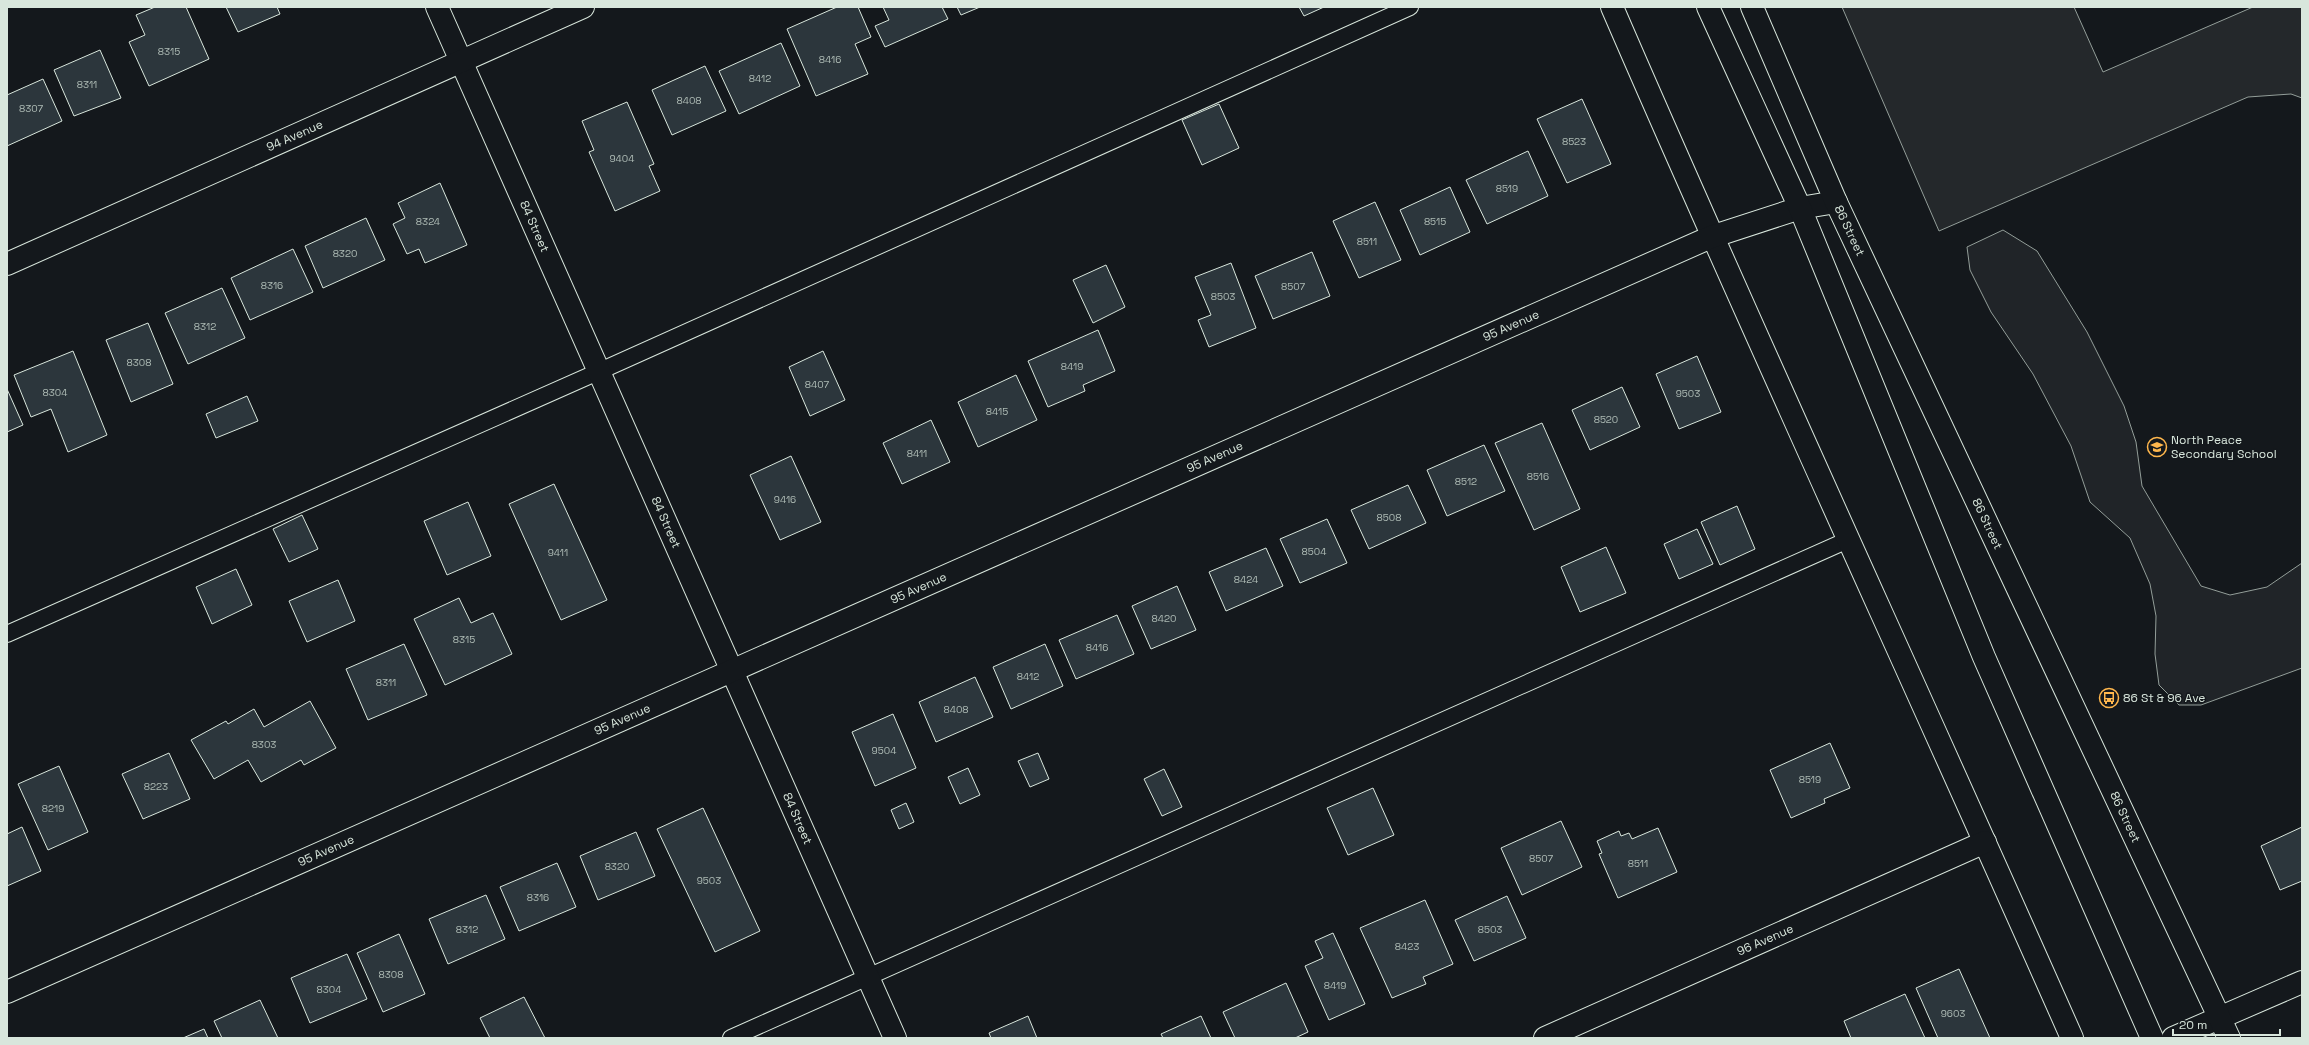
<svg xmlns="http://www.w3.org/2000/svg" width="2309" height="1045" font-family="'Space Grotesk',sans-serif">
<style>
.green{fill:#202428;stroke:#939e99}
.parking{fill:#24282b;stroke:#939e99}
.building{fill:#2c363c;stroke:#d8e6dc}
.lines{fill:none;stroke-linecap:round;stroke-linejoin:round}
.lane-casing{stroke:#d8e6dc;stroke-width:18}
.street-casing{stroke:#d8e6dc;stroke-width:24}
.secondary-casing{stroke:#d8e6dc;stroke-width:24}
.lane{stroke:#14181c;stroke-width:16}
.street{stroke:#14181c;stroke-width:22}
.secondary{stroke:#14181c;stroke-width:22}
.labels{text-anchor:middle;stroke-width:3;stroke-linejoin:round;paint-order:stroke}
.number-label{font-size:10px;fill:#adbab4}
.street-label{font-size:12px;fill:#d8e6dc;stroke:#14181c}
.poi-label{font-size:12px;fill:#d8e6dc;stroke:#14181c;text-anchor:start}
</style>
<rect width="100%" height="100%" fill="#14181c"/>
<path class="green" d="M2003,230l34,21 50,81 37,74 12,36 6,44 59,100 29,9 37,-8 35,-24v105l-101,37h-22l-20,-20 -4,-31 1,-38 -6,-32 -20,-46 -40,-36 -19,-56 -38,-72 -42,-62 -21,-42 -3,-23z"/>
<path class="parking" d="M1842,7h232l29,65 150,-65h49v91l-11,-4 -43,3 -309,134z"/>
<path class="building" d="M155,7h31l23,52 -60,27 -20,-44 16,-7 -9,-20z
M226,7h51l3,7 -42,18z
M837,7h21l13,30 -16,7 13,30 -52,22 -29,-67z
M883,7h59l6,12 -63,28 -10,-21 14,-6z
M957,7h23l-19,8z
M1299,7h25l-20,9z
M781,43l19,43 -61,28 -20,-43z
M100,50l21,48 -47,18 -20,-46z
M705,66l21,45 -54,24 -20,-45z
M43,79l19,42 -55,25v-51z
M1582,99l29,65 -44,19 -30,-64z
M627,102l27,62 -5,2 11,25 -45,20 -26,-59 5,-2 -12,-29z
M1219,104l20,44 -37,17 -20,-45z
M1528,151l20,45 -61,28 -21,-44z
M440,183l27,62 -42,18 -6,-14 -12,5 -14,-30 12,-6 -7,-15z
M1450,187l20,45 -50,23 -20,-45z
M1375,202l26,58 -42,18 -26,-57z
M366,218l19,42 -62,28 -18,-42z
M293,249l20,43 -63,28 -19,-42z
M1312,252l18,44 -57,23 -18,-43z
M1231,263l25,65 -47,19 -11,-27 13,-5 -16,-38z
M1106,265l19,42 -32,16 -20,-43z
M222,288l23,50 -57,26 -23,-51z
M148,323l25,61 -42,18 -25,-62z
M1098,330l17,41 -32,14 2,6 -37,16 -20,-46z
M73,351l34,84 -39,17 -17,-43 -20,8 -17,-42z
M823,351l22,49 -35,16 -21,-49z
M1697,356l24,56 -42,17 -23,-55z
M1016,375l21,45 -59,27 -20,-45z
M1622,387l18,40 -50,23 -18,-40z
M7,389l16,36 -16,7z
M247,396l11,25 -42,17 -10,-24z
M931,420l19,42 -48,22 -19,-41z
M1542,423l38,86 -46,21 -39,-87z
M1484,445l21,46 -58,25 -20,-46z
M791,456l30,66 -41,18 -30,-65z
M554,484l53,116 -46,20 -52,-116z
M1408,485l18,38 -57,26 -18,-39z
M468,502l23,54 -44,19 -23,-54z
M1737,506l18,43 -35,16 -19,-43z
M302,515l16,34 -29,13 -16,-33z
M1327,519l20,44 -47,20 -20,-44z
M1697,529l16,35 -34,15 -15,-35z
M1606,547l20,46 -46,19 -19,-45z
M1266,548l17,38 -57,25 -17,-39z
M236,569l16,36 -40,19 -16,-37z
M338,580l17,41 -48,21 -18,-41z
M1177,586l19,44 -45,19 -19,-43z
M459,598l12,25 22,-10 19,41 -67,31 -31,-66z
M1117,615l17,39 -58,25 -17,-39z
M404,644l23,51 -59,25 -22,-51z
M1045,644l18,42 -52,23 -18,-42z
M975,677l18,40 -57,25 -17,-40z
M310,701l26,47 -32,17 -3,-5 -40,22 -13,-22 -34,19 -23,-39 35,-19 2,3 26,-15 10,18z
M893,714l23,54 -41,18 -23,-54z
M1830,743l20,45 -26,11 1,4 -34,15 -21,-48z
M169,753l21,46 -47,20 -21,-45z
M1038,753l11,26 -19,8 -12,-26z
M59,766l29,66 -40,18 -30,-66z
M968,768l12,27 -20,9 -12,-27z
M1164,769l18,38 -20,9 -18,-37z
M1373,788l21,47 -46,20 -21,-47z
M906,803l8,19 -15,7 -8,-19z
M703,808l57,123 -45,21 -58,-123z
M1561,821l21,46 -60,28 -21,-47z
M22,827l19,44 -34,15v-52z
M2302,827v54l-22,9 -19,-44z
M1658,828l19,44 -59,26 -19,-44 3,-1 -5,-12 22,-10 2,5 8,-3 3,6z
M636,832l19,44 -57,24 -18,-44z
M557,863l19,44 -57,24 -19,-44z
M486,895l19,44 -57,25 -19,-45z
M1507,896l19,42 -52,23 -19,-41z
M1425,900l28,64 -30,13 3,7 -34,14 -32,-70z
M1333,933l32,71 -36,16 -24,-54 18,-8 -8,-17z
M399,934l26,60 -42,18 -26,-59z
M347,954l20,45 -57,24 -19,-45z
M1959,969l31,69h-52l-22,-50z
M1286,983l22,49 -13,6h-60l-12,-26z
M1905,994l20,44h-74l-7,-17z
M524,997l21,41h-55l-10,-20z
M260,1000l18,38h-56l-8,-17z
M1028,1016l9,22h-46l-2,-5z
M1201,1016l10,22h-48l-2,-4z
M204,1029l4,9h-25z"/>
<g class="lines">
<defs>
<path id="lane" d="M7,634l593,-263 810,-364
M731,1038l1119,-499"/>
<g id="street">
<path id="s1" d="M437,7l458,1031"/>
<path d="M1612,7c149,345 308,687 460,1031"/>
<path id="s2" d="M7,264l576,-257"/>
<path id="s3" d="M7,992l1704,-755 89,-29 36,-6"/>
<path id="s4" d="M1545,1038l440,-196"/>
<path d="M2173,1038l129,-56"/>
</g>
<g id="secondary">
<path d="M1708,7l92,201 184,449 168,381"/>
<path id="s5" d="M1752,7l84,195 393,836"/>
</g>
</defs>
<use href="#lane" class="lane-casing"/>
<use href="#street" class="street-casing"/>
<use href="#secondary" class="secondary-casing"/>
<use href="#lane" class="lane"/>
<use href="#street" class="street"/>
<use href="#secondary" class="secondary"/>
</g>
<defs>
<symbol id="school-ring" viewBox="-11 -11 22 22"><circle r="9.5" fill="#14181c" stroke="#ffb74d" stroke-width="1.5"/><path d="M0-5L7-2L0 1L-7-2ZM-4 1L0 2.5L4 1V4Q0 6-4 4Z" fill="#ffb74d"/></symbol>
<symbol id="bus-ring" viewBox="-11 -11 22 22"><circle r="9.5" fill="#14181c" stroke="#ffb74d" stroke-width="1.5"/><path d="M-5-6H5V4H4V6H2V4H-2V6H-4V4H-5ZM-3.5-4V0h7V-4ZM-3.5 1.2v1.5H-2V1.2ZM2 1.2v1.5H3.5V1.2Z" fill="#ffb74d"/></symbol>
</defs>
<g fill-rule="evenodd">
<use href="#school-ring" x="2146" y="436" width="22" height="22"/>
<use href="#bus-ring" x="2098" y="687" width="22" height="22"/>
</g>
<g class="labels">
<g class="number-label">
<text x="169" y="55">8315</text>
<text x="830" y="63">8416</text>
<text x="760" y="82">8412</text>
<text x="87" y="88">8311</text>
<text x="689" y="104">8408</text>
<text x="31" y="112">8307</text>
<text x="1574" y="145">8523</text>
<text x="622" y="162">9404</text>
<text x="1507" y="192">8519</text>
<text x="428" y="225">8324</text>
<text x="1435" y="225">8515</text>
<text x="1367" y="245">8511</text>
<text x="345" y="257">8320</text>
<text x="272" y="289">8316</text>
<text x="1293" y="290">8507</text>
<text x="1223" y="300">8503</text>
<text x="205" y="330">8312</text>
<text x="139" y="366">8308</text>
<text x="1072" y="370">8419</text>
<text x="817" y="388">8407</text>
<text x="55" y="396">8304</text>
<text x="1688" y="397">9503</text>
<text x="997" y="415">8415</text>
<text x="1606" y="423">8520</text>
<text x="917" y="457">8411</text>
<text x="1538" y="480">8516</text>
<text x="1466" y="485">8512</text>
<text x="785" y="503">9416</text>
<text x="1389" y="521">8508</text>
<text x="1314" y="555">8504</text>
<text x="558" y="556">9411</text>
<text x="1246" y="583">8424</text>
<text x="1164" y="622">8420</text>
<text x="464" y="643">8315</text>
<text x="1097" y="651">8416</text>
<text x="1028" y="680">8412</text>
<text x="386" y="686">8311</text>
<text x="956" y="713">8408</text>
<text x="264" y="748">8303</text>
<text x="884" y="754">9504</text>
<text x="1810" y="783">8519</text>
<text x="156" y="790">8223</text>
<text x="53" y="812">8219</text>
<text x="1541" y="862">8507</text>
<text x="1638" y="867">8511</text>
<text x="617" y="870">8320</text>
<text x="709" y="884">9503</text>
<text x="538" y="901">8316</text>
<text x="467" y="933">8312</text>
<text x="1490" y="933">8503</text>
<text x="1407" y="950">8423</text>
<text x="391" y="978">8308</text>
<text x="1335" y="989">8419</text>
<text x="329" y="993">8304</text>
<text x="1953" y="1017">9603</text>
</g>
<g class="street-label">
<text dy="4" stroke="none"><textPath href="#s2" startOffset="315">94 Avenue</textPath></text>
<text dy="4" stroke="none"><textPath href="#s1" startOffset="240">84 Street</textPath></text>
<text dy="4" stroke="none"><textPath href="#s5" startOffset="244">86 Street</textPath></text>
<text dy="4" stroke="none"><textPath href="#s3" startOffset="1645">95 Avenue</textPath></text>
<text dy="4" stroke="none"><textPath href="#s3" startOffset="1321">95 Avenue</textPath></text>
<text dy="4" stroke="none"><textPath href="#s1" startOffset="564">84 Street</textPath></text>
<text dy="4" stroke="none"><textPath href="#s5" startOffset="568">86 Street</textPath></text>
<text dy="4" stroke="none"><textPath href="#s3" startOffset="997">95 Avenue</textPath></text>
<text dy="4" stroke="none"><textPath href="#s3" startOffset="673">95 Avenue</textPath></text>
<text dy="4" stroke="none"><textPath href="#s5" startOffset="892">86 Street</textPath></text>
<text dy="4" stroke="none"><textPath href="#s1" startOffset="888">84 Street</textPath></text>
<text dy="4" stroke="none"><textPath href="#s3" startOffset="349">95 Avenue</textPath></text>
<text dy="4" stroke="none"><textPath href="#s4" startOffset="241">96 Avenue</textPath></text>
</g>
<g class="poi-label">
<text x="2171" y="444">North Peace<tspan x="2171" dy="14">Secondary School</tspan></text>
<text x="2123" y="702">86 St &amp; 96 Ave</text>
</g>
</g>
<rect width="2309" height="1045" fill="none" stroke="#d8e6dc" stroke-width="16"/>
<path d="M2173 1029v6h107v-6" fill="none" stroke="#d8e6dc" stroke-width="2"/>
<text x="2179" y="1029" font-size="12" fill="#d8e6dc" stroke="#14181c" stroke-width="3" paint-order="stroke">20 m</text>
</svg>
